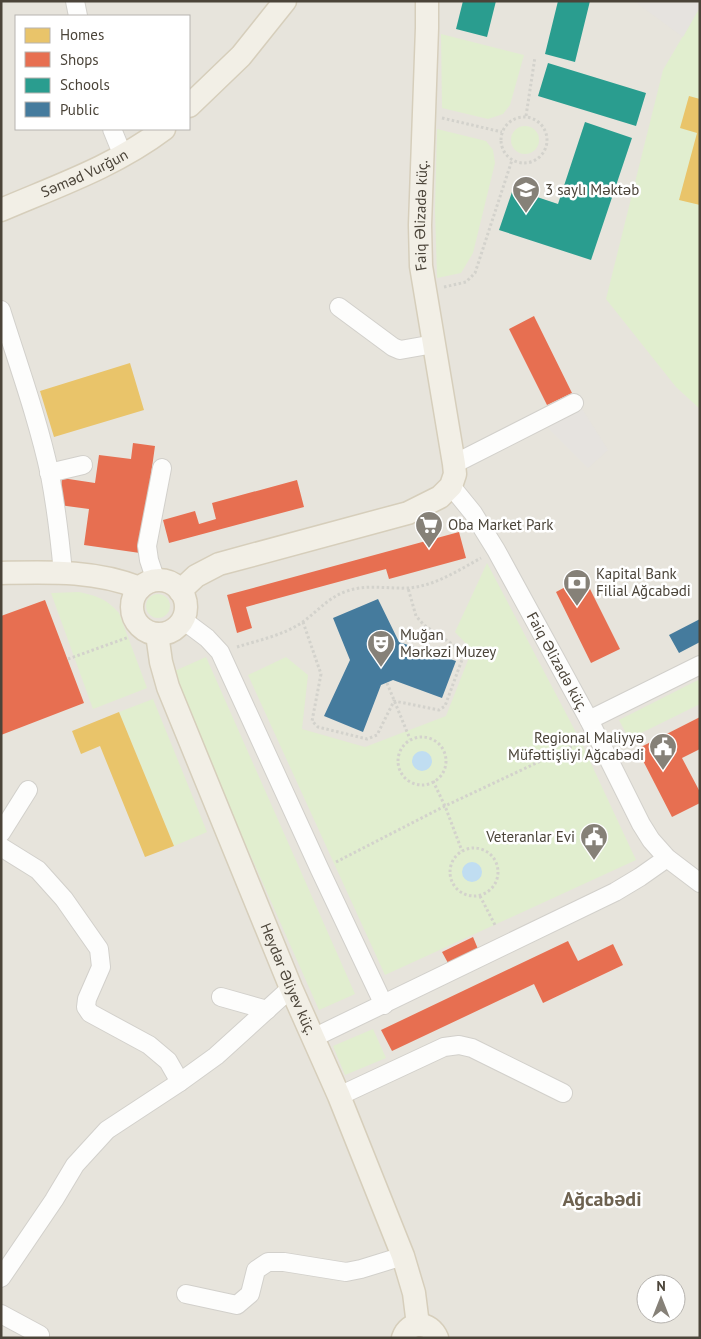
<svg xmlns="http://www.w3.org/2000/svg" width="701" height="1339" font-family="'PT Sans',sans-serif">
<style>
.residential{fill:#e7e4dc;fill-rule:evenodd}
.green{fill:#e1eecf}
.parking{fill:#e6e3df}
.water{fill:#c0ddf1}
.homes{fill:#e9c46a}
.shops{fill:#e76f51}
.schools{fill:#2a9d8f}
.public{fill:#457b9d}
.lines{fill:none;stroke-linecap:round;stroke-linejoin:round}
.minor-casing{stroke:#d2d0cb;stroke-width:20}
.major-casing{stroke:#d6cebb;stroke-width:25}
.path{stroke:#d3d2cc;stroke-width:3;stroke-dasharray:2.5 2.5;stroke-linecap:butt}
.minor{stroke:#fdfdfc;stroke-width:18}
.major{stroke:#f2efe6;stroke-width:22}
.labels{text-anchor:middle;stroke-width:5;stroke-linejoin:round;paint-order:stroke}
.street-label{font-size:15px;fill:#4b4439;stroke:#fff}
.poi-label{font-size:15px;fill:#4b4439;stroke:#fff;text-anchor:start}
.district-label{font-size:20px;font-weight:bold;fill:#6e6250;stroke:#fff}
</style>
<rect width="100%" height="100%" fill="#f4f2ee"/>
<path class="residential" d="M1,1h699v1337h-699zM16,16h173v113h-173zM646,1284h30v30h-30z"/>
<path class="green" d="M700,7v402l-24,-22 -70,-88 57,-229z
M441,34l83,21 -14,50 -7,9 -15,5 -46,-11z
M511 140a14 14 0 1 1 28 0a14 14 0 1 1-28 0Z
M437,129l49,12 7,9 2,13 -22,90 -12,20 -24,5 -2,-68z
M487,563l94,179 55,118 -251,115 -137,-300 38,-18 22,18 -6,54 63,18 81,-31 26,-66 -17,-18z
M79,592c18,4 28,7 40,21l28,75 -54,21 -42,-116z
M146 606a12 12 0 1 1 24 0a12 12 0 1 1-24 0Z
M206,657l149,337 -36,16 -149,-337z
M700,679v25l-71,35 -10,-19z
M153,699l54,133 -33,14 -55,-134z
M373,1029l13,29 -41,17 -12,-29z"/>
<path class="parking" d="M634,1h66v6l-17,30z
M572,393l36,57 -20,18 -39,-39 -2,-24z"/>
<path class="water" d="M412 761a10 10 0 1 1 20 0a10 10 0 1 1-20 0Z
M462 872a10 10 0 1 1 20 0a10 10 0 1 1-20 0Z"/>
<path class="homes" d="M689,96l11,3v106l-21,-5 18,-67 -17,-5z
M130,363l14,47 -90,27 -14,-46z
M119,712l55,134 -29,11 -45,-111 -19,8 -9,-23z"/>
<path class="shops" d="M534,316l38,77 -25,12 -38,-76z
M133,443l22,3 -15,107 -56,-8 5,-36 -30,-4 3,-27 33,5 4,-28 32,4z
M297,480l7,27 -135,36 -6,-23 32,-9 4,13 17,-5 -4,-16z
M459,532l7,26 -77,21 -3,-10 -140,38 6,21 -15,5 -10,-38z
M584,577l36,72 -29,14 -35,-71z
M45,600l39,103 -83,32v-119z
M700,717v32l-18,9 18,34v11l-28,14 -35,-68z
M473,937l5,12 -30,14 -6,-11z
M568,941l10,20 35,-17 10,21 -80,38 -9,-19 -142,67 -11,-21z"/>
<path class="schools" d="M463,1h33l-9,36 -31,-8z
M558,1h32l-15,61 -30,-8z
M548,63l98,30 -10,33 -98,-30z
M585,122l47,16 -41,122 -92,-30 14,-41 45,15z"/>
<path class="public" d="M378,599l21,43 57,19 -14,37 -49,-18 -12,5 -18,47 -39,-16 26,-56 -17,-42z
M700,619v23l-21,11 -10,-18z"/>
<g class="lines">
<defs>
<g id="minor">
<path d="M75,1l3,15"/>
<path d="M112,129l11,27"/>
<path d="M339,307l54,40 7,3 34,-6"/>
<path d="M1,310c17,54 37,109 49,165 6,32 10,65 13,98"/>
<path d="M454,464l120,-61"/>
<path d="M49,473l34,-8"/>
<path id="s1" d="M451,486l22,27 23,37 93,170 52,104 10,16 16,18 33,25"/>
<path d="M156,581l-7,-21 -2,-14 15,-78"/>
<path d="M183,620l24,18 13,14 100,218 64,135"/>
<path d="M589,720l111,-55"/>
<path d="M1,833l27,-43"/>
<path d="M1,847l37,23 26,29 35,50 2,18 -14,32 -1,8 4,6 59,32 19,16 12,21"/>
<path d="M221,997l46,13"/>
<path d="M313,1038l302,-146 25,-15 27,-19"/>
<path d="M339,1096l105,-49 15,-2 13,3 91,45"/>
<path d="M1,1278l53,-78 21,-35 32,-35 73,-48 36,-26 75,-68"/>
<path d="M186,1294l51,11 13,-11 6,-24 12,-8h16l62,10 15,-3 42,-13"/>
<path d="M1,1314l39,21"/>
</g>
<g id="major">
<path d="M189,106l52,-50 44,-55"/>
<path id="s2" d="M1,210c56,-24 114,-44 163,-81"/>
<path d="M1,573c48,-1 94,-3 139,15"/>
<circle cx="159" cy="607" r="27"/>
<path id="s3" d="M180,591l16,-15 23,-12 189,-51 32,-16 11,-11 4,-12 -1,-10 -33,-198 -1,-41 7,-197v-27"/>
<path id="s4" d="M157,634l4,28 7,25 123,301 48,108 64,160 11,37 4,32"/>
<path d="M403,1338c6,-18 27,-17 34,0"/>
</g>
</defs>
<use href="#minor" class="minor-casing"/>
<use href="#major" class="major-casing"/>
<path class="path" d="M526,116l9,-59
M501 140a23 23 0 1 1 46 0a23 23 0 1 1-46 0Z
M442,118l60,14
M444,287l22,-5 9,-9 37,-113
M303,622l18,52 -9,47 6,6 49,12 10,-4 17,-34 45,9 6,-4 18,-49 -2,-7 -37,-25 -8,-9 -8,-28
M237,647c22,-7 48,-12 67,-26 15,-11 25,-24 43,-30 20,-7 41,-2 61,-3 27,-2 49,-17 73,-30
M68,659l61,-22
M387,683l23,56
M398 761a24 24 0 1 1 48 0a24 24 0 1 1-48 0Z
M433,781l12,25 17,45
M450 872a24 24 0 1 1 48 0a24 24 0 1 1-48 0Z
M336,862l109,-56 136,-64
M480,896l15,29"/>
<use href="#minor" class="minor"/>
<use href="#major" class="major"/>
</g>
<defs>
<symbol id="school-pin" viewBox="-11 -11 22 30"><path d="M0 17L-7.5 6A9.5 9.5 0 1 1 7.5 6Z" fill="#868178" stroke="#fff"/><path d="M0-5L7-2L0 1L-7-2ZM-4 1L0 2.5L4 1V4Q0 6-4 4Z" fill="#fff"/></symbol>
<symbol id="supermarket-pin" viewBox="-11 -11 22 30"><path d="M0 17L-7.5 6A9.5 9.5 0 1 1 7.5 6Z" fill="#868178" stroke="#fff"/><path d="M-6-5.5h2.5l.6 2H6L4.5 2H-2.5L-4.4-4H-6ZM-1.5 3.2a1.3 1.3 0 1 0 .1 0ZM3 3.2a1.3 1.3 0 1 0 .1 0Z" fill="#fff"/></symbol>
<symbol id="bank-pin" viewBox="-11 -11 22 30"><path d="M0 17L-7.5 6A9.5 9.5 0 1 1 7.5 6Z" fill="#868178" stroke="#fff"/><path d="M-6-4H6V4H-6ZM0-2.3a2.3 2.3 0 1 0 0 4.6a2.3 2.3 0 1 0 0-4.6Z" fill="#fff"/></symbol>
<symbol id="theatre-pin" viewBox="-11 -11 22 30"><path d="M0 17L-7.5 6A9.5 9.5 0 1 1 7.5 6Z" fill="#868178" stroke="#fff"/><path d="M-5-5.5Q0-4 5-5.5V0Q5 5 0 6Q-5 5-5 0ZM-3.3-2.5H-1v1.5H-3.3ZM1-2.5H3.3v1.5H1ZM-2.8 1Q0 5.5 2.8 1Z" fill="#fff"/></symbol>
<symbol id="civic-pin" viewBox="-11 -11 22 30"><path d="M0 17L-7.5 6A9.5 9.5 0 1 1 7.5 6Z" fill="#868178" stroke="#fff"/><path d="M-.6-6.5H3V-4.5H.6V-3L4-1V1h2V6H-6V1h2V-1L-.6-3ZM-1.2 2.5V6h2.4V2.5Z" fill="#fff"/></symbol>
</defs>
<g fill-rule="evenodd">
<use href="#school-pin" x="510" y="174" width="32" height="43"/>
<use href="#supermarket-pin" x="413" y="509" width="32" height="43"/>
<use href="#bank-pin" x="561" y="567" width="32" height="43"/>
<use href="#theatre-pin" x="365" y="628" width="32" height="43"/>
<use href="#civic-pin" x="647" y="731" width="32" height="43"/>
<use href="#civic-pin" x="578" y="821" width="32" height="43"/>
</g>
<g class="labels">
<g class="street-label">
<text dy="5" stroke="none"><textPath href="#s2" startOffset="91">Səməd Vurğun</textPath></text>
<text dy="5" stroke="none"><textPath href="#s3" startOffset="569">Faiq Əlizadə küç.</textPath></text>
<text dy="5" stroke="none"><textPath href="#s1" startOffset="206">Faiq Əlizadə küç.</textPath></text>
<text dy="5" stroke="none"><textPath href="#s4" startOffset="370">Heydər Əliyev küç.</textPath></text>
</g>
<g class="poi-label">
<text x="545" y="195">3 saylı Məktəb</text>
<text x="448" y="530">Oba Market Park</text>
<text x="596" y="579">Kapital Bank<tspan x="596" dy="17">Filial Ağcabədi</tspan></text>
<text x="400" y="640">Muğan<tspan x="400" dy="17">Mərkəzi Muzey</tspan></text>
<text x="644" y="743" text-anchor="end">Regional Maliyyə<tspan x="644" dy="17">Müfəttişliyi Ağcabədi</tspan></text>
<text x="575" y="842" text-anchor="end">Veteranlar Evi</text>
</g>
<g class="district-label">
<text x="602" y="1206">Ağcabədi</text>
</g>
</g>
<rect width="701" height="1339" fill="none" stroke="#4b4439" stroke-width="5"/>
<rect x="15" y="15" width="175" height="115" fill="#ffffff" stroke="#b7b4b0"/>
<rect x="25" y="28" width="25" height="15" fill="#e9c46a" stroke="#b7b4b0"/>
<text x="60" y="40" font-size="15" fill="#4b4439">Homes</text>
<rect x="25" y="52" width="25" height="15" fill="#e76f51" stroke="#b7b4b0"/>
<text x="60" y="65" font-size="15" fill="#4b4439">Shops</text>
<rect x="25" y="78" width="25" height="15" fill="#2a9d8f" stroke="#b7b4b0"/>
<text x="60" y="90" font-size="15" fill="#4b4439">Schools</text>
<rect x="25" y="102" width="25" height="15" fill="#457b9d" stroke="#b7b4b0"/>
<text x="60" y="115" font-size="15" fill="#4b4439">Public</text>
<g transform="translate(661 1299)"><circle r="24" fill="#ffffff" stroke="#b7b4b0"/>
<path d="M0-4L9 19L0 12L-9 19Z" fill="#868178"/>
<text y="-8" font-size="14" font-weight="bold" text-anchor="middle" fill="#4b4439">N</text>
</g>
</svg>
